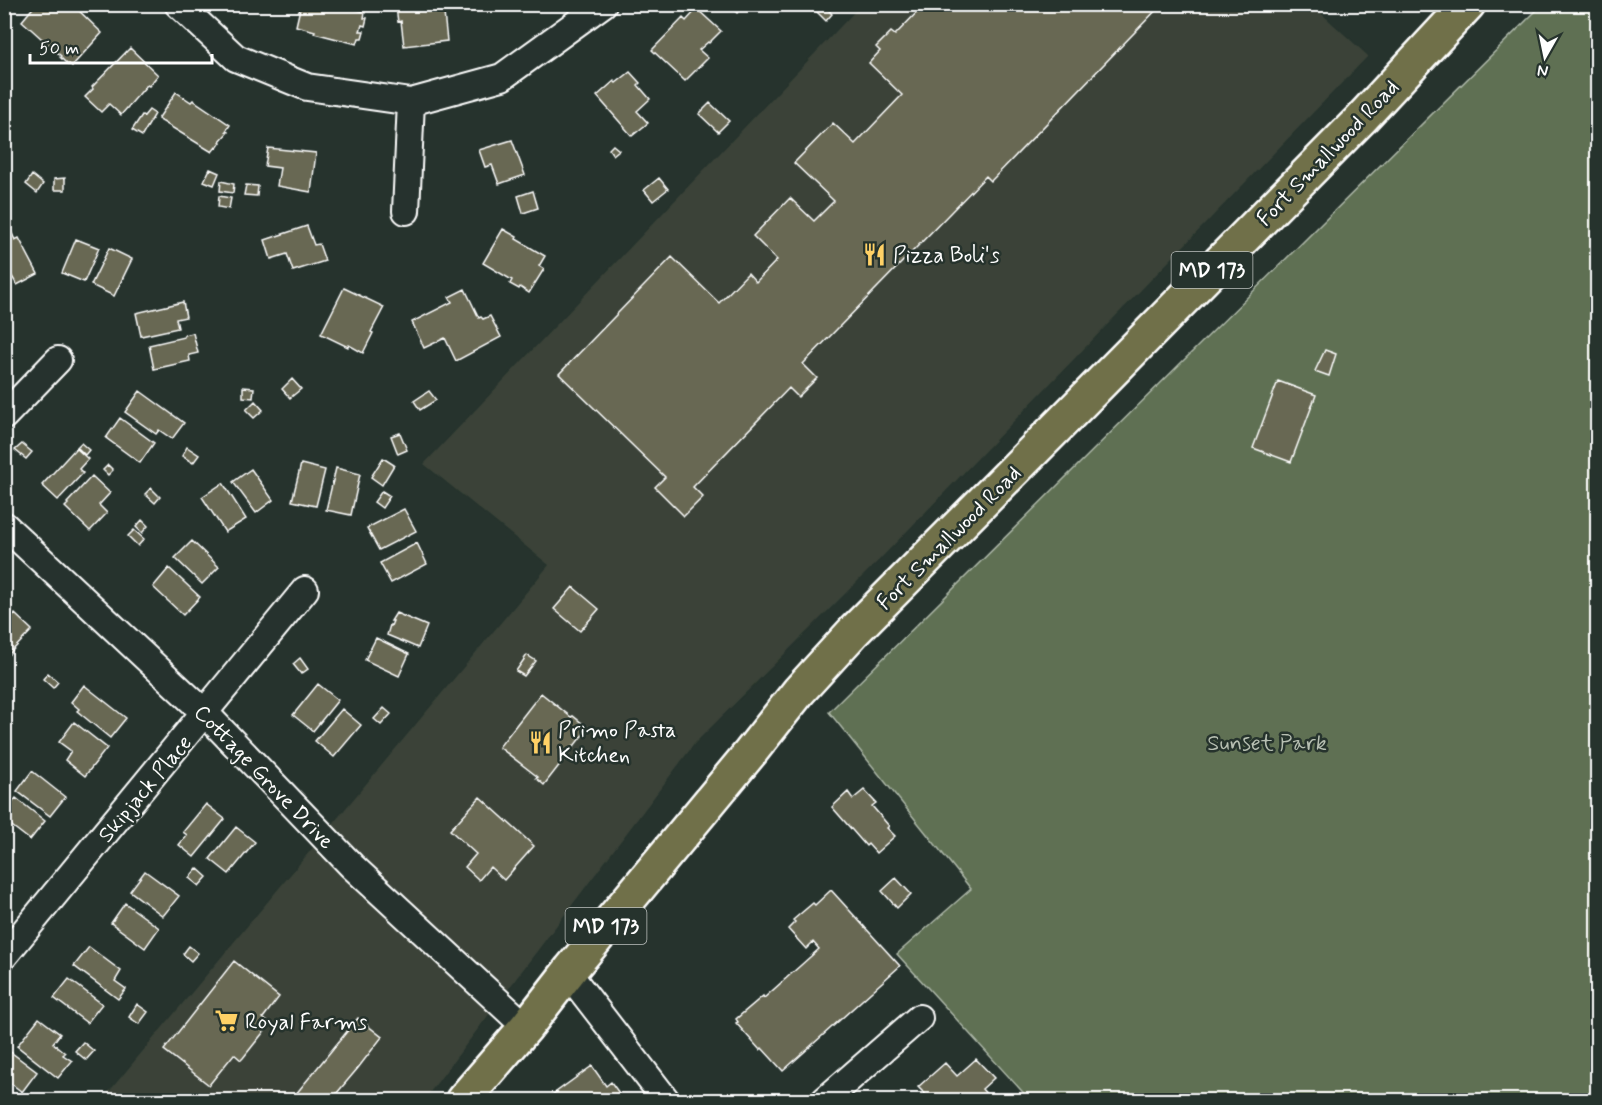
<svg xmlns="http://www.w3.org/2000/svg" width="1602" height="1105" font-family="Mynerve,sans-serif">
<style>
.built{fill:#3a4338}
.green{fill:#5e7053;stroke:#aeb8a9;stroke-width:1.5}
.building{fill:#686853;stroke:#fff;stroke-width:1.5}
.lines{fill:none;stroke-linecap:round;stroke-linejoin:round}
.minor-casing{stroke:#fff;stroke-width:30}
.primary-casing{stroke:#fff;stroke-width:38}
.minor{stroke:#26332d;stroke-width:26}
.primary{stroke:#70704a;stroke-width:33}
.labels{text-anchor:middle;stroke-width:5;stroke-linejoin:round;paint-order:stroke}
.shield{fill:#26332d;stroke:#bec2c0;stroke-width:1.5}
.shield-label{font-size:21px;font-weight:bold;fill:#fff}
.street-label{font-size:22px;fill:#fff;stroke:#26332d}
.poi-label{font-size:22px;fill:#fff;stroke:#26332d;text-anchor:start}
.park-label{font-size:22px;fill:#b7bfb2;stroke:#26332d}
</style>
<rect width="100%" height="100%" fill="#26332d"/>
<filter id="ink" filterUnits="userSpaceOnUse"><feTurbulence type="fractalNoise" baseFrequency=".0167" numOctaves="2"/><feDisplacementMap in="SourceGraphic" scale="12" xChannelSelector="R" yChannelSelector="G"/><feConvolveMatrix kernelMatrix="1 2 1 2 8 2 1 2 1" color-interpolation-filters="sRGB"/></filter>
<g filter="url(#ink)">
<path class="built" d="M861,5h451l56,51 -489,504 -184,183 -271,357h-322l447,-535 -125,-101z"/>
<path class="green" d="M1542,5h55v1095h-567l-133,-146 74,-65 -142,-177z"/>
<path class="building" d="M36,4h36l30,29 -30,33 -3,-2 -1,1 -8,-8 1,-1 -39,-35z
M301,4h35l29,8 -1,6h3l-2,8 -3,-1 -2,6h4l-2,7h-3l-2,6 -43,-11 1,-2 -19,-5z
M410,4h33l4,37 -43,5 -3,-25 -3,1 -2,-15z
M728,4h17l-8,9z
M820,4h3l9,10 -6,7 -11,-11z
M925,4h237l-171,177 -5,-5 -183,188 14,14 -19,19 -9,-9 -96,99 10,10 -19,19 -29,-29 10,-10 -106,-103 113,-117 47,46 29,-30 8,9 21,-22 -24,-24 37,-38 24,23 20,-20 -40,-38 39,-40 22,21 47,-49 -33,-32 11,-12 -4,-4 15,-15 4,3z
M697,9l24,22 -12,12 -1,-1 -9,8 9,8 -23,23 -33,-31 31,-32 3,3z
M130,48l28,27 -9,11 -2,-1 -26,30 -12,-11 -8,8 -16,-15 8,-8 -1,-2z
M630,72l10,11 -2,2 12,14 -13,12 11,12 -16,13 -35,-40 17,-15 2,2z
M176,92l15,10 2,-2 37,25 -4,6 2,1 -8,9 1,1 -4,6 -1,-1 -4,5 -54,-33z
M710,103l19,18 -11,11 -19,-18z
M149,110l6,4 -13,22 -10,-6 10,-15 2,1z
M512,140l13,35 -26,9 -7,-19 -7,2 -6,-17z
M613,145l6,5 -6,5 -4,-6z
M268,148l48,5 -5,39 -34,-6 3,-18 -15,-2z
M210,169l9,4 -5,12 -10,-4z
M32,175l11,9 -6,9 -11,-9z
M65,178v12h-11v-11z
M659,178l9,11 -15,12 -9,-11z
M221,181l13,3 -1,9 -13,-2z
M246,185l12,1 -1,10 -13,-1z
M533,191l5,17 -15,5 -5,-17z
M219,196l12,2 -2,11 -11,-2z
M307,226l7,19 5,-1 6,17 -32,10 -6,-17 -16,5 -6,-19z
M10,229l5,11 4,-2 19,36 -21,11 -13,-22v-31z
M503,229l14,8 -1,2 29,17 -6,10 5,3 -15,24 -9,-6 -1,2 -9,-5 2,-4 -29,-17z
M76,239l23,9 -15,34 -22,-9z
M109,248l23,11 -18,37 -23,-11z
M4,281l7,12 -7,4z
M344,288l40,19 -13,25 2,1 -10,20 -14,-8 -1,2 -27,-13z
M465,289l14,29 2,-1 2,2 7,-3 11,21 -45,24 -11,-23 -21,10 -12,-26 40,-20 -3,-5z
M183,302l3,15 -10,2 2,9 -37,8 -5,-23z
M193,333l5,20 -9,2 1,6 -36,8 -5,-24 35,-8v-2z
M1325,350l11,4 -7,22 -14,-5z
M292,379l9,10 -11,9 -8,-9z
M1278,381l38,14 -25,67 -38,-14z
M243,387l11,1 -1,10 -10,-1z
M140,391l44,32 -12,16 -13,-9 -3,4 -31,-22z
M429,391l7,9 -16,10 -6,-9z
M255,401l8,9 -9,8 -8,-8z
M120,418l34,25 -14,20 -34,-25z
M400,433l7,17 -9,4 -7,-18z
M81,443l8,7 -4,5 -8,-8z
M22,444l10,8 -6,7 -11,-9z
M187,447l12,8 -6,8 -11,-7z
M76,448l12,11 -9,10 4,4 -25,27 -16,-15z
M383,458l11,7 -12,20 -11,-8z
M301,464l24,6 -9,36 -24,-5z
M108,465l5,5 -5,5 -5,-5z
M336,468l24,6 -9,41 -25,-5z
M251,469l22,31 -17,13 -23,-31z
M92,476l18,17 -11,12 8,8 -17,18 -25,-24 3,-3 -1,-1z
M223,483l23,36 -21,13 -23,-35z
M151,488l9,9 -5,6 -10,-9z
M382,491l8,5 -8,12 -8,-6z
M404,509l12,22 -37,19 -12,-22z
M142,520l6,6 -6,7 -6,-6z
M134,530l10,9 -6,7 -10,-10z
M192,541l27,26 -17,17 -27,-26z
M417,543l10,21 -36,19 -11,-20z
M169,568l31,29 -17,18 -30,-28z
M573,587l26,22 -19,22 -26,-22z
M396,613l31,13 -9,22 -31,-13 3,-10 1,1 2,-5h-2z
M15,614l17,16 -26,27 -2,-1v-31z
M376,638l33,16 -10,22 -34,-16z
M527,655l9,6 -12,15 -8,-5z
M300,658l8,11 -7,5 -8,-10z
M48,673l10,9 -5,6 -10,-9z
M318,684l20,16 -25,31 -20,-16z
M84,685l42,33 -16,20 -33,-27 2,-2 -8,-7z
M541,693l30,24 2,-1 15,12 -44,57 -8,-7 2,-1 -39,-30z
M384,708l7,6 -10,11 -7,-6z
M342,709l19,16 -27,32 -19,-16z
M74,722l33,26 -22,28 -20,-16 6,-9 -12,-9z
M32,771l33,26 -15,19 -33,-25z
M864,790l12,13 -4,3 17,20 -2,2 8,8 -19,17 -8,-9 -2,2 -34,-39 16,-15 5,7z
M480,797l54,49 -30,34 -14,-13 -11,13 -14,-13 11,-13 -26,-24z
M16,798l29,23 -15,19 -26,-20v-7z
M206,804l19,15 -31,38 -15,-12 8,-10 -4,-3z
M236,827l19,15 -26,32 -19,-15z
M197,868l10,9 -8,9 -10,-8z
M145,871l34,25 -16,20 -33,-25z
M896,878l15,16 -14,14 -15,-17z
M831,890l69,76 -117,105 -21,-23 -2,2 -24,-27 2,-1 -2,-3 27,-23 1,2 55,-49 -6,-7 -7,7 -18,-20 7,-7 -2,-2 20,-17 2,2z
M125,903l34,25 -14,20 -34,-25z
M189,946l9,7 -7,8 -8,-7z
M89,947l32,24 -6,10 11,8 -8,10 -44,-33z
M234,961l45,36 -16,21 7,6 -27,34 -2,2 -7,-6 -25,31 -45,-35z
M69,979l33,25 -15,19 -33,-25z
M137,1004l11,8 -9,12 -10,-7z
M39,1018l21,16 -7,9 12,10 -2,2 9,6 -14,17 -41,-32z
M358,1018l24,19 -24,31 -27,32h-40z
M83,1042l11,9 -8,9 -11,-9z
M4,1047l33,25 -15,20 -18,-14z
M976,1059l18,19 -12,11 6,7 -4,4h-53l-13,-13 27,-24 12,13z
M592,1066l14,20 5,-4 8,11 -7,5 2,2h-69z"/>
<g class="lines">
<defs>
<path id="minor" d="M178,4l58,54 71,29 104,15 91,-25 101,-73
M406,211l5,-109
M4,416l54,-56
M4,525l201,188 147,153 174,161
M4,956l301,-366
M568,973l98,127
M825,1100l94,-82"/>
<path id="primary" d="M463,1100l63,-73 45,-58 179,-216 49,-62 55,-60 210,-211 296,-300 108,-116"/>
</defs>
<use href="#minor" class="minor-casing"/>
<use href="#primary" class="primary-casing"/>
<use href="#minor" class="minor"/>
<use href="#primary" class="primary"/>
</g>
</g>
<defs>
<symbol id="restaurant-bare" viewBox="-9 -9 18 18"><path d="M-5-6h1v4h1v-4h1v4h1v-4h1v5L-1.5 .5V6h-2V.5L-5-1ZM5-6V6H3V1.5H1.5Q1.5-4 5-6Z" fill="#ffd166" stroke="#26332d" stroke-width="2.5" paint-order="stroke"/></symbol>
<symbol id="supermarket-bare" viewBox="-9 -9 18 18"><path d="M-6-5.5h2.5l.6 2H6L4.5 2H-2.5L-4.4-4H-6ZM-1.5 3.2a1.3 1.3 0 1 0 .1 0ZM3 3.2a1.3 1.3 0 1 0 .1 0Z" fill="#ffd166" stroke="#26332d" stroke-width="2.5" paint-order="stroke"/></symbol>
</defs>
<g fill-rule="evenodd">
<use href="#restaurant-bare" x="858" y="238" width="33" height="33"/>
<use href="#restaurant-bare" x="524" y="726" width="33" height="33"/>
<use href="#supermarket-bare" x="210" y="1004" width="33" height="33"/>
</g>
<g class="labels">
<g class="shield">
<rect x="1171.5" y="252" width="81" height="36" rx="4.5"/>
<rect x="565.5" y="908" width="81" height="36" rx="4.5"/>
</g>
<g class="shield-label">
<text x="1212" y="277">MD 173</text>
<text x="606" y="933">MD 173</text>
</g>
<g class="street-label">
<text transform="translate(1327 152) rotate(-46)" y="8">Fort Smallwood Road</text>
<text transform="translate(948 537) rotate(-45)" y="8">Fort Smallwood Road</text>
<text transform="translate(265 776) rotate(46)" y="8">Cottage Grove Drive</text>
<text transform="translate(144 788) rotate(-50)" y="8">Skipjack Place</text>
</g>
<g class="poi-label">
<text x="893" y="262">Pizza Boli's</text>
<text x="558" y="737">Primo Pasta<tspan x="558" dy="25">Kitchen</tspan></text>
<text x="245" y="1029">Royal Farms</text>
</g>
<g class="park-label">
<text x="1267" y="750">Sunset Park</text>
</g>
</g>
<rect width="1602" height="1105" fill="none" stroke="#26332d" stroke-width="24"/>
<rect x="12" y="12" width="1578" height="1081" fill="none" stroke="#fff" stroke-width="2" filter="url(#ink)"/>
<g transform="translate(1545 57) rotate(189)" stroke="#26332d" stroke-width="4.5" paint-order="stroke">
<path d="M0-4.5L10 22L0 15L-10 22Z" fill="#ffffff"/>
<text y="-9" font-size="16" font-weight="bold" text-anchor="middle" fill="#ffffff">N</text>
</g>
<path d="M30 54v9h182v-9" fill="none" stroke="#ffffff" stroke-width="3"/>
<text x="39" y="54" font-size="18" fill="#ffffff" stroke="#26332d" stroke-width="4.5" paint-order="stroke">50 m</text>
</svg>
